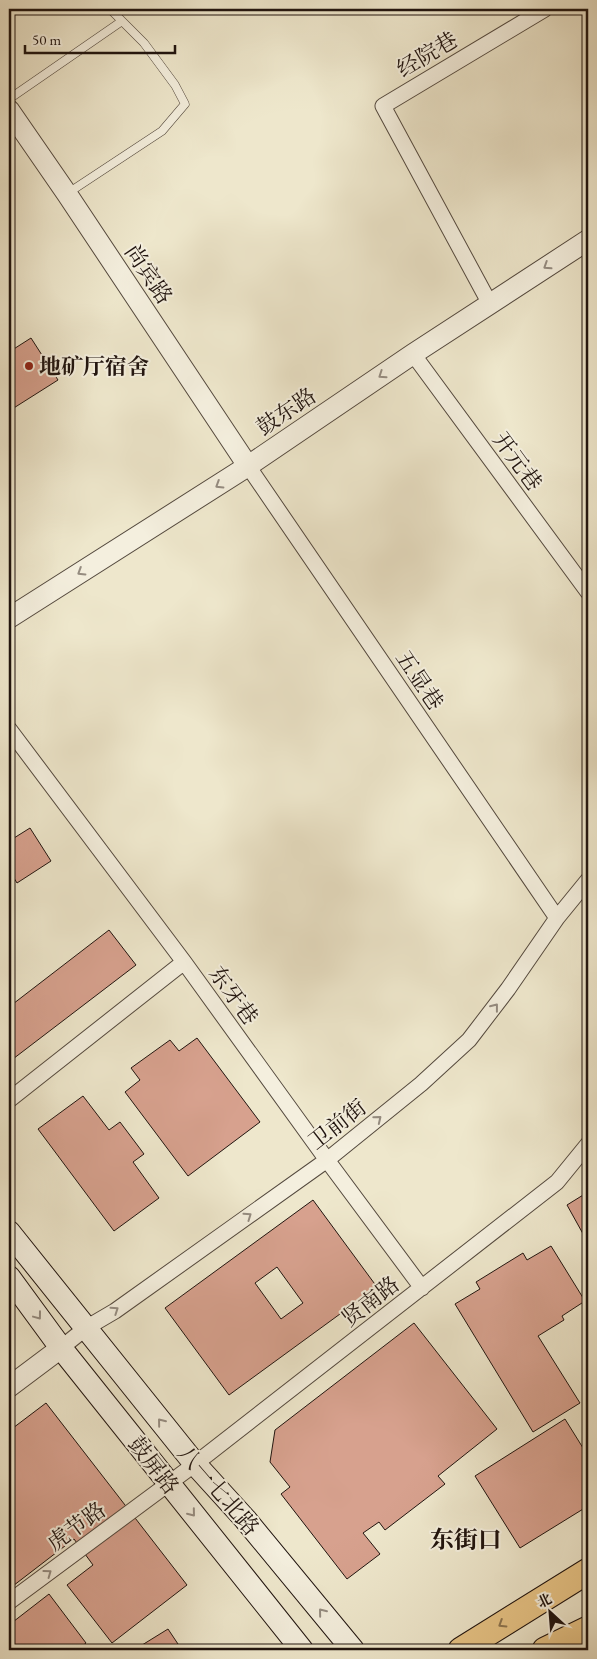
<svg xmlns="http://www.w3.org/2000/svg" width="597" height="1659" font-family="'EB Garamond','Noto Serif SC',serif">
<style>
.building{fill:#d7a18e;stroke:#20140f;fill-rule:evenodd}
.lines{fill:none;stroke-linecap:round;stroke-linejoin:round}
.service-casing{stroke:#54493e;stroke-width:9}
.minor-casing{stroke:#54493e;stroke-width:17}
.tertiary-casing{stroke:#54493e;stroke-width:22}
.secondary-casing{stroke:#20140f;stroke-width:24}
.primary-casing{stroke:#20140f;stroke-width:27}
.service{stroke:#f4efde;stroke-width:8}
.minor{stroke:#f4efde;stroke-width:15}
.tertiary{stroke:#f4efde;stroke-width:20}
.secondary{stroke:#f4efde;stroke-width:22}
.primary{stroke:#e7c486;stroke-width:25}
.oneway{stroke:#958c81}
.oneway2{stroke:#8d7550}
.poi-dot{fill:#8f2418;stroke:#f4efde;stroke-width:2}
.labels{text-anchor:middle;stroke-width:4;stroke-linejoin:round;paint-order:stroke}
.street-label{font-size:22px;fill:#20140f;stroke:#f4efde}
.poi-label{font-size:22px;font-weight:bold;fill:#20140f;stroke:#f4efde;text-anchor:start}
.neighbourhood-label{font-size:24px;font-weight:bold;fill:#20140f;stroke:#f4efde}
</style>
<rect width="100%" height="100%" fill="#eee7cc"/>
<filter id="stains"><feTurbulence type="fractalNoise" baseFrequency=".004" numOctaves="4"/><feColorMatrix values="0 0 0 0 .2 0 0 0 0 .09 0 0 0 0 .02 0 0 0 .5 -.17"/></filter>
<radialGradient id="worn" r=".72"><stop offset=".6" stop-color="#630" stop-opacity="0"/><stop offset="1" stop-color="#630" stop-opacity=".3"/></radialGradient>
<path class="building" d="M31,338l27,42 -49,31v-59z
M30,828l21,33 -34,22 -8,-13v-41l5,9z
M109,930l27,35 -127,97v-55z
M197,1038l63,84 -72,54 -63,-84 15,-12 -9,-12 39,-28 9,11z
M83,1096l26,34 11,-8 24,32 -11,8 26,36 -45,33 -76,-102z
M588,1192v48l-1,1 -20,-36z
M313,1200l64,87 -148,108 -64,-87zM277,1267l26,36 -22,16 -26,-36z
M551,1246l34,55 -23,15 2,4 -26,16 42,67 -47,29 -78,-128 25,-15 -4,-7 47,-29 4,7z
M414,1323l83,106 -59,47 7,8 -60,46 -6,-8 -16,11 17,21 -33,25 -66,-85 9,-7 -20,-25 5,-32z
M46,1403l141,182 -75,58 -45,-58 26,-20 -19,-26 -65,50v-71l2,-2 -2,-3v-82z
M565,1419l23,37v50l-68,42 -45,-72z
M49,1594l37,49 -9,7h-68v-25z
M168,1629l14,21h-48z"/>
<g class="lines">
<defs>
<path id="service" d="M9,99l113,-78
M68,193l94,-62 23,-27 -10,-19 -31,-42 -34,-34"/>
<path id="minor" d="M490,304l-107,-198 162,-97
M413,354l175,238
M248,466l309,452
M9,729l175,233 143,198 95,128
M9,1100l175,-138
M61,1348l25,-20 29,-17 212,-151 94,-76 48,-44 39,-51 49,-71 31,-38
M9,1602l186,-138 362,-282 31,-38"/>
<path id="tertiary" d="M9,110l58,84 181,272
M9,618l239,-152 165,-112 175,-114
M9,1387l52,-39"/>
<path id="secondary" d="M9,1232l186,232 50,55 108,131
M9,1277l52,71 241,302"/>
<path id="primary" d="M461,1650l127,-79
M545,1650l43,-21"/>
</defs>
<use href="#service" class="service-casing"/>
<use href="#minor" class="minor-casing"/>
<use href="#tertiary" class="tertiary-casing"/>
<use href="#secondary" class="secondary-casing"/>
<use href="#primary" class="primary-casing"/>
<use href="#service" class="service"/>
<use href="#minor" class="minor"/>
<use href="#tertiary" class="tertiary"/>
<use href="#secondary" class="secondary"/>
<use href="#primary" class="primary"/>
</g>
<defs><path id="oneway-chevron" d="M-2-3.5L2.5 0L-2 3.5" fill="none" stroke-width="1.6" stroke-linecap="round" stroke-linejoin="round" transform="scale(1.25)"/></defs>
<g class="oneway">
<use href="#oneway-chevron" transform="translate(547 266) rotate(147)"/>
<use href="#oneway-chevron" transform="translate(382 375) rotate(146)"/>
<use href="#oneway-chevron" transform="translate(219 485) rotate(148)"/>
<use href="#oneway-chevron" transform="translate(81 572) rotate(148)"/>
<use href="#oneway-chevron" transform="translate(495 1007) rotate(-52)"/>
<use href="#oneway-chevron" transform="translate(378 1119) rotate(-39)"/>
<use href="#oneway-chevron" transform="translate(248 1216) rotate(-35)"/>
<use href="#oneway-chevron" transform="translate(115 1310) rotate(-34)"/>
<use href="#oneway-chevron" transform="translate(38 1316) rotate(53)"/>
<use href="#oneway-chevron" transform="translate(161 1422) rotate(-129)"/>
<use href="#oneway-chevron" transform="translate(192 1513) rotate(51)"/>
<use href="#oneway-chevron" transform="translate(48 1573) rotate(-36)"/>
<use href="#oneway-chevron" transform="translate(322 1612) rotate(-129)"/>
</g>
<use class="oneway2" href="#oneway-chevron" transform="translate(502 1624) rotate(148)"/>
<circle class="poi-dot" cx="29" cy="366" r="5"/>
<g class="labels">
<g class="street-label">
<text transform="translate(427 54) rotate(-31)" y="8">经院巷</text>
<text transform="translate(149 274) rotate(56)" y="8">尚宾路</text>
<text transform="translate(286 411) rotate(-34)" y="8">鼓东路</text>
<text transform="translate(518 461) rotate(54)" y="8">开元巷</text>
<text transform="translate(420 680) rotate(56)" y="8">五显巷</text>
<text transform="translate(234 995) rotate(54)" y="8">东牙巷</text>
<text transform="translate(337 1124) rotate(-38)" y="8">卫前街</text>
<text transform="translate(370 1301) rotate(-38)" y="8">贤南路</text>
<text transform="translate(154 1465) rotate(52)" y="8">鼓屏路</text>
<text transform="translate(219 1490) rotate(49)" y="8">八一七北路</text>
<text transform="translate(76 1526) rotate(-36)" y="8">虎节路</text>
</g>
<g class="poi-label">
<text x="39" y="374">地矿厅宿舍</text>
</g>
<g class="neighbourhood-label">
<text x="466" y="1548">东街口</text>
</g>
</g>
<rect width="597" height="1659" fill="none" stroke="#eee7cc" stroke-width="30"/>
<rect x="10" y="10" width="577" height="1639" fill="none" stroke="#20140f" stroke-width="2.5"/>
<rect x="15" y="15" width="567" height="1629" fill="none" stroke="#20140f"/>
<g transform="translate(550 1612) rotate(334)" stroke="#f4efde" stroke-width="4" paint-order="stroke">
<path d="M0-4L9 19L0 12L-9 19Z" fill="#20140f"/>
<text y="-8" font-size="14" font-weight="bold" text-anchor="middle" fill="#20140f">北</text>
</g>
<path d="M25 45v8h150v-8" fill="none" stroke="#20140f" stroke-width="2.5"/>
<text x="32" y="45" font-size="15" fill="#20140f" stroke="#f4efde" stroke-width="4" paint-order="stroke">50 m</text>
<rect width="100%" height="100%" filter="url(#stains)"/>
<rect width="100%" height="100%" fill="url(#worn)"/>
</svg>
